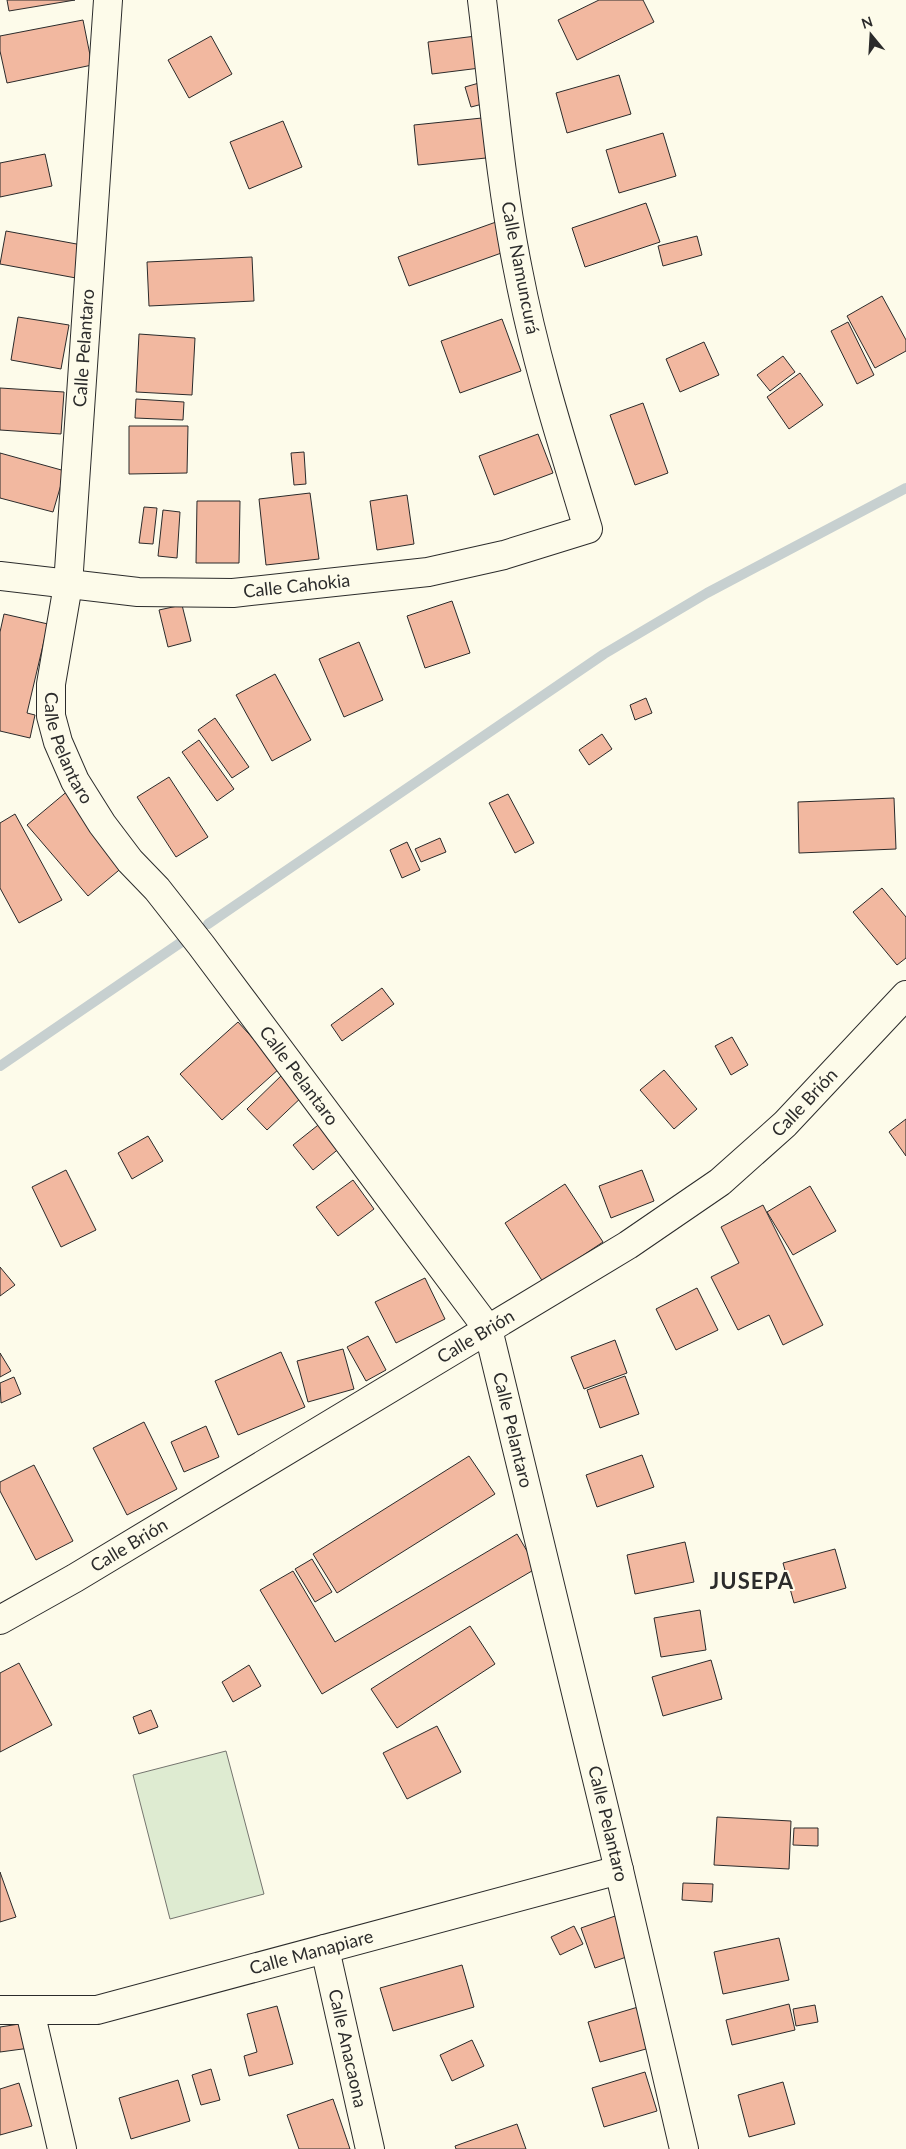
<svg xmlns="http://www.w3.org/2000/svg" width="906" height="2149" font-family="Lato,sans-serif">
<style>
.green{fill:#deebd1;stroke:#74746e}
.lines{fill:none;stroke-linecap:round;stroke-linejoin:round}
.stream{stroke:#c7d0d0;stroke-width:10}
.building{fill:#f2b8a0;stroke:#2b2b2b}
.minor-casing{stroke:#2b2b2b;stroke-width:30}
.minor{stroke:#fdfbea;stroke-width:28}
.labels{text-anchor:middle;stroke-width:4;stroke-linejoin:round;paint-order:stroke}
.street-label{font-size:18px;fill:#2b2b2b;stroke:#fdfbea}
.district-label{font-size:22px;font-weight:bold;letter-spacing:1px;fill:#2b2b2b;stroke:#fdfbea}
</style>
<rect width="100%" height="100%" fill="#fdfbea"/>
<path class="green" d="M226,1751l38,143 -94,25 -37,-144z"/>
<g class="lines">
<path class="stream" d="M208,924l396,-270 103,-61 199,-105
M0,1066l183,-125"/>
</g>
<path class="building" d="M7,0h68l-66,11z
M599,0h44l11,22 -77,38 -19,-40z
M83,20l9,45 -85,18 -7,-32v-15z
M484,35l4,32 -56,7 -4,-32z
M211,36l21,38 -43,24 -21,-38z
M619,75l12,39 -64,19 -11,-40z
M493,79l5,21 -27,7 -6,-20z
M482,118l4,40 -68,7 -4,-40z
M283,121l19,46 -53,22 -19,-47z
M663,133l13,43 -57,17 -13,-43z
M45,154l7,32 -52,11v-34z
M646,203l14,39 -75,25 -13,-39z
M496,222l11,29 -98,35 -11,-29z
M6,231l76,14 -6,33 -76,-14z
M697,236l5,19 -39,11 -5,-20z
M252,257l2,44 -105,5 -2,-44z
M882,296l24,44v11l-31,17 -28,-52z
M18,317l51,8 -8,44 -50,-9z
M502,319l19,52 -61,22 -19,-52z
M848,322l26,53 -17,9 -26,-53z
M139,334l56,4 -3,57 -56,-3z
M704,342l15,33 -39,17 -14,-33z
M783,356l12,16 -25,19 -13,-16z
M800,373l23,32 -34,24 -22,-32z
M0,388l64,4 -3,42 -61,-4z
M136,399l48,3 -1,18 -48,-2z
M643,403l25,70 -33,12 -25,-70z
M129,426h59l-1,47 -58,1z
M538,434l15,39 -59,22 -15,-39z
M304,452l2,32 -12,1 -3,-32z
M0,453l65,18 -12,41 -53,-14z
M310,493l9,66 -53,6 -7,-66z
M407,495l7,49 -37,6 -7,-49z
M197,501h43l-1,62h-43z
M144,507l13,1 -4,36 -14,-1z
M163,510l17,2 -3,46 -19,-2z
M452,601l18,52 -45,15 -18,-52z
M182,605l9,36 -23,6 -9,-37z
M4,614l44,10 -21,89 8,2 -5,23 -30,-7v-99z
M359,642l24,58 -39,17 -25,-58z
M275,674l36,66 -39,21 -36,-66z
M646,698l6,15 -17,7 -5,-15z
M215,718l34,49 -17,11 -34,-48z
M602,734l10,15 -23,16 -10,-15z
M199,740l35,49 -17,12 -35,-49z
M169,777l39,60 -32,20 -39,-60z
M76,784l60,72 -48,40 -61,-71z
M508,794l26,49 -19,10 -26,-50z
M894,798l2,51 -97,4 -1,-51z
M15,814l47,86 -43,23 -19,-35v-65z
M440,838l6,14 -25,10 -6,-13z
M407,842l13,28 -18,8 -12,-28z
M882,888l24,29v41l-9,7 -44,-53z
M382,988l12,16 -52,37 -11,-16z
M238,1022l42,46 -58,52 -42,-46z
M732,1037l16,28 -17,10 -16,-29z
M664,1070l33,39 -23,20 -34,-39z
M284,1073l21,21 -38,36 -20,-21z
M327,1118l20,24 -34,28 -20,-25z
M906,1119v37l-17,-24z
M148,1136l15,25 -31,18 -14,-26z
M66,1170l30,60 -35,17 -29,-60z
M642,1170l12,31 -43,17 -12,-32z
M353,1180l21,29 -36,27 -22,-29z
M565,1184l38,58 -60,40 -38,-59z
M810,1186l26,45 -43,24 -26,-43z
M763,1205l60,120 -40,20 -14,-30 -31,15 -27,-53 28,-14 -18,-36z
M0,1267l15,18 -15,11z
M425,1278l20,41 -49,24 -21,-41z
M697,1288l21,42 -42,20 -20,-41z
M368,1336l18,34 -20,11 -19,-34z
M615,1340l12,33 -43,16 -13,-32z
M343,1349l11,40 -46,13 -11,-41z
M281,1352l24,55 -67,28 -23,-54z
M0,1353l11,18 -11,6z
M625,1376l14,38 -39,14 -13,-38z
M14,1377l7,17 -20,9 -1,-20z
M144,1422l33,67 -50,26 -34,-67z
M206,1426l13,31 -35,15 -13,-30z
M642,1455l12,32 -57,20 -11,-32z
M469,1456l26,38 -158,99 -24,-39z
M34,1465l39,76 -37,19 -36,-69v-9z
M517,1534l20,34 -215,126 -62,-104 33,-19 42,71z
M685,1542l9,40 -59,12 -8,-39z
M835,1549l11,39 -52,15 -11,-40z
M312,1559l20,33 -17,10 -20,-33z
M700,1610l6,40 -45,7 -7,-39z
M470,1626l25,38 -98,64 -26,-39z
M711,1660l11,39 -59,17 -11,-39z
M19,1663l33,62 -52,27v-79z
M249,1665l12,21 -28,16 -11,-20z
M151,1710l7,17 -19,7 -6,-17z
M437,1726l24,46 -54,27 -24,-46z
M717,1817l74,4 -2,48 -75,-4z
M794,1828h24v18l-25,-1z
M0,1872l16,45 -16,5z
M683,1883l30,1 -1,18 -30,-2z
M618,1915l14,40 -37,13 -14,-40z
M574,1926l9,18 -23,11 -9,-18z
M779,1938l10,42 -66,14 -9,-42z
M462,1965l12,42 -81,24 -13,-43z
M648,2004l12,41 -60,17 -12,-40z
M789,2004l6,26 -63,15 -6,-25z
M815,2005l3,17 -22,4 -3,-17z
M277,2006l16,58 -44,12 -5,-20 13,-4 -10,-38z
M26,2023l4,25 -30,4v-25z
M472,2040l12,26 -32,15 -12,-26z
M211,2069l9,31 -19,5 -9,-30z
M645,2072l12,39 -53,16 -12,-39z
M178,2080l12,41 -59,18 -12,-41z
M783,2082l12,42 -46,13 -11,-42z
M19,2083l13,43 -32,9v-46z
M333,2099l17,50h-51l-12,-34z
M517,2124l9,25h-70l-1,-3z"/>
<g class="lines">
<defs>
<g id="minor">
<path id="s1" d="M108,0l-40,585 -17,99v32l7,26 17,39 27,43 28,37 27,28 44,56 287,384 131,541 65,279"/>
<path id="s2" d="M0,576l138,16 95,1 195,-21 76,-17 84,-26c-26,-86 -53,-170 -70,-259 -18,-89 -25,-180 -36,-270"/>
<path id="s3" d="M0,1620l75,-42 553,-333 92,-63 65,-58 121,-129"/>
<path id="s4" d="M325,1949l45,200"/>
<path id="s5" d="M0,2010h97l522,-140"/>
<path d="M30,2011l32,138"/>
</g>
</defs>
<use href="#minor" class="minor-casing"/>
<use href="#minor" class="minor"/>
</g>
<g class="labels">
<g class="street-label">
<text transform="translate(520 268) rotate(79)" y="6">Calle Namuncurá</text>
<text transform="translate(84 348) rotate(-86)" y="6">Calle Pelantaro</text>
<text dy="6" stroke="none"><textPath href="#s2" startOffset="298">Calle Cahokia</textPath></text>
<text dy="6" stroke="none"><textPath href="#s1" startOffset="754">Calle Pelantaro</textPath></text>
<text dy="6" stroke="none"><textPath href="#s1" startOffset="1159">Calle Pelantaro</textPath></text>
<text dy="6" stroke="none"><textPath href="#s3" startOffset="959">Calle Brión</textPath></text>
<text dy="6" stroke="none"><textPath href="#s3" startOffset="554">Calle Brión</textPath></text>
<text dy="6" stroke="none"><textPath href="#s1" startOffset="1579">Calle Pelantaro</textPath></text>
<text dy="6" stroke="none"><textPath href="#s3" startOffset="149">Calle Brión</textPath></text>
<text dy="6" stroke="none"><textPath href="#s1" startOffset="1984">Calle Pelantaro</textPath></text>
<text dy="6" stroke="none"><textPath href="#s5" startOffset="319">Calle Manapiare</textPath></text>
<text dy="6" stroke="none"><textPath href="#s4" startOffset="102">Calle Anacaona</textPath></text>
</g>
<g class="district-label">
<text x="752" y="1589">JUSEPA</text>
</g>
</g>
<g transform="translate(871 35) rotate(342)" stroke="#fdfbea" stroke-width="4" paint-order="stroke">
<path d="M0-4L9 19L0 12L-9 19Z" fill="#2b2b2b"/>
<text y="-8" font-size="14" font-weight="bold" text-anchor="middle" fill="#2b2b2b">N</text>
</g>
</svg>
